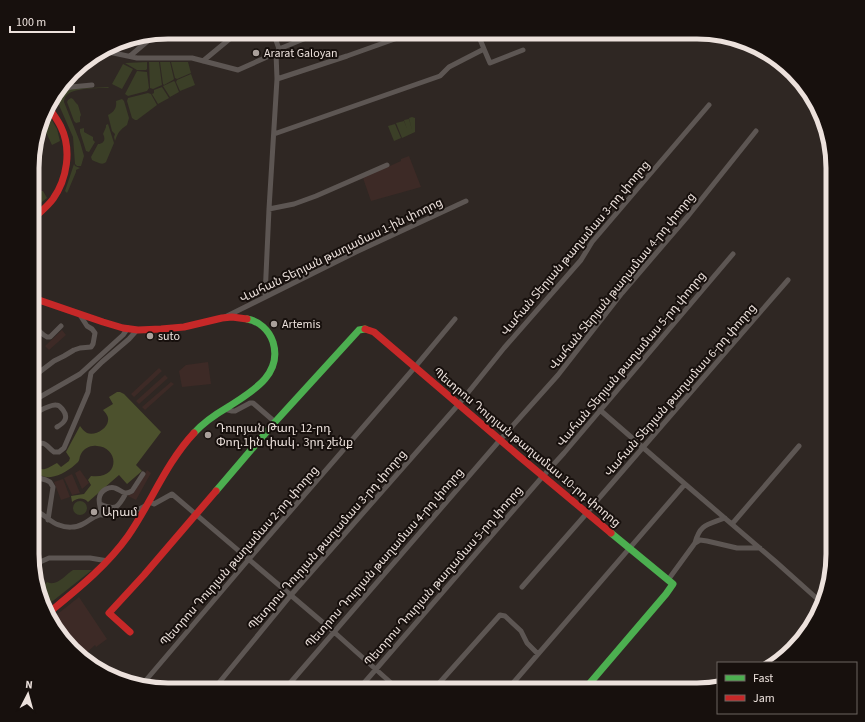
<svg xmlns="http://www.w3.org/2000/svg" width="865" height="722" font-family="'Source Sans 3','Noto Sans Armenian',sans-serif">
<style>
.industrial{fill:#3d2a26}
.green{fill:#3b3f27}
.forest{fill:#4c512d}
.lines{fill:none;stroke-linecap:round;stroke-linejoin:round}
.street{stroke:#5d5653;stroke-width:5}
.fast{stroke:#4caf50;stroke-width:7}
.jam{stroke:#c62828;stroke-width:7}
.poi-dot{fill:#aaa09b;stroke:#17100d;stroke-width:1.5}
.labels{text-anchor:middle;stroke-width:4;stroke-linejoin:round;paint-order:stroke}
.poi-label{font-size:12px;fill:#ece1dc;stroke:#17100d;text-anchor:start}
.street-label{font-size:12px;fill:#ece1dc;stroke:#17100d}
.rim{fill:none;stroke:#ece1dc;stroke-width:5}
</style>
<rect width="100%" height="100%" fill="#2f2723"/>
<path class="industrial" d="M409,156l12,31 -50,14 -8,-23 38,-17v-2z
M62,330l4,5 -17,15 -4,-4z
M208,362l3,22 -29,3 -3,-16 7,-6z
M159,368l3,3 -28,26 -3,-3z
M165,375l3,3 -29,26 -3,-3z
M171,382l3,2 -29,26 -3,-3z
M80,470l9,13 -7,6 -7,-16z
M147,470l4,3 -15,27 -8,-4 1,-3 4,1z
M72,474l8,19 -8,2 -8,-17z
M63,479l7,18 -9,3 -7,-18z
M79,597l28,42 -11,8 -1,-2 -12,11 -16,-18 -3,1 -14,-19z"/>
<path class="green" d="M147,62v7l-1,1h-9l-12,-7z
M149,62h10l3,23 -9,4 -3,-1z
M160,62h10l4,17 -1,1 -9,5 -1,-1z
M171,62h17l3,11 -14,6 -2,-1z
M123,64l10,5 -11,20 -10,-5z
M137,71l10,1 2,16 -2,3 -19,5 -3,-2z
M191,74l4,11 -15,6 -4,-9 1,-2z
M174,81l1,1 4,10 -9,5 -7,-11z
M109,87l-1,1c-9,0 -33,0 -40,6 -3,2 -4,5 -4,8l16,40 4,14 -3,10h-4l-2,-2 -2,-27 -18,-41 2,-1 14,-6z
M162,87l7,11 -11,6 -6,-10 2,-1v-3z
M148,93l3,1 6,11 -20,15h-2l-3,-2 -5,-17 1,-3z
M71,98l2,1 3,4 2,2 3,10 -1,2v5l-4,1 -2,-2 -7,-19 1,-2z
M122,99l2,2 5,17 -2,7c-7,5 -9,7 -12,16l-1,-4 1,-3 -3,-3 -4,-16c6,-3 9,-7 8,-14z
M50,117l7,12 3,12 -8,4 -10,-21 1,-4z
M412,117l3,1v14l-13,6 -6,-15 4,-1 5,12 -5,-12 4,-1 3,8 -3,-9 5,-1 3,11 -3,-12z
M108,124l6,19 -8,19c-4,4 -9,0 -14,-2l-1,-3 7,-13c6,0 8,-5 5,-10l3,-7v-2z
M395,124l6,14 -7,3 -6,-15z
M84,128v4l9,5v3l2,2 -6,10 -3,-1 -6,-19v-3z
M74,164l1,2 5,2 -4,2v2l-8,19 -1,2 -2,-2z
M35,191h8l4,7 -14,11v-17z
M73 508a7 7 0 1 1 14 0a7 7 0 1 1-14 0Z
M73,570h19l-48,38 -4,-15 2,-2 -2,-2 7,-7c10,5 18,-7 26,-12z"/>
<path class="forest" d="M117,392h3l4,2 37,38 -25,33 6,6 -15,13 -8,-9 -31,27c-5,-5 -11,-4 -16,0l-1,-6 13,-2 7,-9 -3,-5 3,-4c30,4 28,-29 6,-30 -6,-1 -13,2 -16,8 -2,3 -1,6 -3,8 -7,7 -18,14 -27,15 -6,1 -13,-3 -18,-4v-7c11,6 13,3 24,-3l4,4 8,-6 1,-3 -4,-6 14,-26c2,3 4,5 7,7 8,3 20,-4 21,-12 1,-4 -2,-8 -5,-11l10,-6 -4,-7z"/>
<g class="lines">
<path class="street" d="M273,32l6,17
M477,32l7,17
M558,32l3,5
M104,51l33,7h55l46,12 38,-17 3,-4 42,-17
M130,56l26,-22
M203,61l35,-29
M277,79l70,-23 59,-21
M57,92l14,-5 21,-2
M274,134l166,-58 9,-9 35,-18 6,14 33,-13
M269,209l25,-5 22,-8 71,-31
M265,297l4,-88 8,-130 -1,-26
M225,317l131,-65 110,-51
M33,327c6,2 9,8 14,10h3l11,-11
M33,377l21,-16 10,-5 10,-6 6,-2 11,-1 2,-3 2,-11 -3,-4 -5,-3 -7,-11
M33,401l47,-27 43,-39 5,-7
M224,409l8,2h3l15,-8h3l22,19
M600,410l85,74 91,78 47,42
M33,414c5,-2 17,-10 23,-9 4,0 5,3 7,5 6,8 1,13 -6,17
M33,448c11,-10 13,-2 21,4h5l5,-4 24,-56 1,-8 2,-11 11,-11 27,-23 8,-9
M32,476l14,4 4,2 3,5 -5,33
M149,502l5,2 18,-10 162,138 65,58
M100,504c16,7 18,4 26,-11
M32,510c9,0 18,13 27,15 7,3 17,3 24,-1 6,-3 9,-7 16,-9 8,-2 17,1 25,0 7,-1 17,-7 23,-10
M102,515c-2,-9 -7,-20 4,-26 2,-1 6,-2 9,-1 7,2 8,8 17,3l11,-17
M732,524l67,-78
M695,543c5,-19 12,-18 30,-25
M33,567l7,-5 9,-4h41l18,3
M668,580l27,-37 5,-3 7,1 30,7h23
M522,587l65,-74 13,-16 188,-217
M141,686l108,-127 166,-192 40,-48
M213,690l78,-95 167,-190 46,-57 77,-88 11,-18 117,-137
M284,690l216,-250 58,-65 64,-82 66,-77 68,-85
M358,690l185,-214 21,-23 169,-199
M433,690l67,-75 5,1 16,15 6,12 11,11
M507,690l178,-206"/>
<path class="fast" d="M194,433c10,-11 22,-19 34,-26 23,-15 55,-32 45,-65 -4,-12 -14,-21 -26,-23
M216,491l59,-69 84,-92 6,-1
M584,690l82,-96 7,-10 -62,-51"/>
<path class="jam" d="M33,219c7,-7 14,-12 20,-20 14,-20 19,-49 8,-72 -3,-7 -9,-14 -13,-21
M33,298l70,24 20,6 15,2 23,-1 23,-2 38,-9 10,-1 15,2
M365,329l9,3 146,125 91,76
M46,615c29,-24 60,-48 82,-79 23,-33 38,-73 66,-103
M130,632l-21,-19 35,-38 72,-84"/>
</g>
<g class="poi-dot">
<circle cx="256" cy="53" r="4"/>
<circle cx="274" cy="324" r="4"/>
<circle cx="150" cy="336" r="4"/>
<circle cx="208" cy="435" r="4"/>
<circle cx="94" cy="512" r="4"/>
</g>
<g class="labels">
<g class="poi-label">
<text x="264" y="57">Ararat Galoyan</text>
<text x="282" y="328">Artemis</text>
<text x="158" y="340">suto</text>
<text x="216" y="432">Դուրյան Թաղ. 12-րդ<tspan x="216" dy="14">Փող.1ին փակ․ 3րդ շենք</tspan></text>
<text x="102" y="516">Արամ</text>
</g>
<g class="street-label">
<text transform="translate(575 248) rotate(-50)" y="4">Վահան Տերյան թաղամաս 3-րդ փողոց</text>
<text transform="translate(341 250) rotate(-26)" y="4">Վահան Տերյան թաղամաս 1-ին փողոց</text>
<text transform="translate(622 281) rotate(-51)" y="4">Վահան Տերյան թաղամաս 4-րդ փողոց</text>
<text transform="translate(631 359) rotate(-50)" y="4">Վահան Տերյան թաղամաս 5-րդ փողոց</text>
<text transform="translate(680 390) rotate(-49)" y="4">Վահան Տերյան թաղամաս 6-րդ փողոց</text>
<text transform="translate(527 447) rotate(40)" y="4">Պետրոս Դուրյան թաղամաս 10-րդ փողոց</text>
<text transform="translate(327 540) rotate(-49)" y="4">Պետրոս Դուրյան թաղամաս 3-րդ փողոց</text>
<text transform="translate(239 556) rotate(-49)" y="4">Պետրոս Դուրյան թաղամաս 2-րդ փողոց</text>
<text transform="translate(384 558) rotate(-49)" y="4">Պետրոս Դուրյան թաղամաս 4-րդ փողոց</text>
<text transform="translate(443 576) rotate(-49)" y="4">Պետրոս Դուրյան թաղամաս 5-րդ փողոց</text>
</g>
</g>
<path d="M0 0H865V722H0ZM168 39H697A129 129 0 0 1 826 168V554A129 129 0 0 1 697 683H168A129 129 0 0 1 39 554V168A129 129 0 0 1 168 39Z" fill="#17100d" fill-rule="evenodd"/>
<path class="rim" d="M168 39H697A129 129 0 0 1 826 168V554A129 129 0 0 1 697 683H168A129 129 0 0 1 39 554V168A129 129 0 0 1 168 39Z"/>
<rect x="717" y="662" width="140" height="52" fill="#17100d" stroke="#6c6460"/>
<rect x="725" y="675" width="20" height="6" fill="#4caf50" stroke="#6c6460"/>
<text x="753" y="682" font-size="12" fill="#ece1dc">Fast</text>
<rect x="725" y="695" width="20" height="6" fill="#c62828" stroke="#6c6460"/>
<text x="753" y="702" font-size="12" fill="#ece1dc">Jam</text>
<g transform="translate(28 694) rotate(6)" stroke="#17100d" stroke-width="3" paint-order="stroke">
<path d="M0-3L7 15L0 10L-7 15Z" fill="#ece1dc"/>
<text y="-6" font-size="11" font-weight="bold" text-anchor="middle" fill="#ece1dc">N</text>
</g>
<path d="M10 26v6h64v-6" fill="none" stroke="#ece1dc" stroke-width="2"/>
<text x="16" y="26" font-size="12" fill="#ece1dc" stroke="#17100d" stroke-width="3" paint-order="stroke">100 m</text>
</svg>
